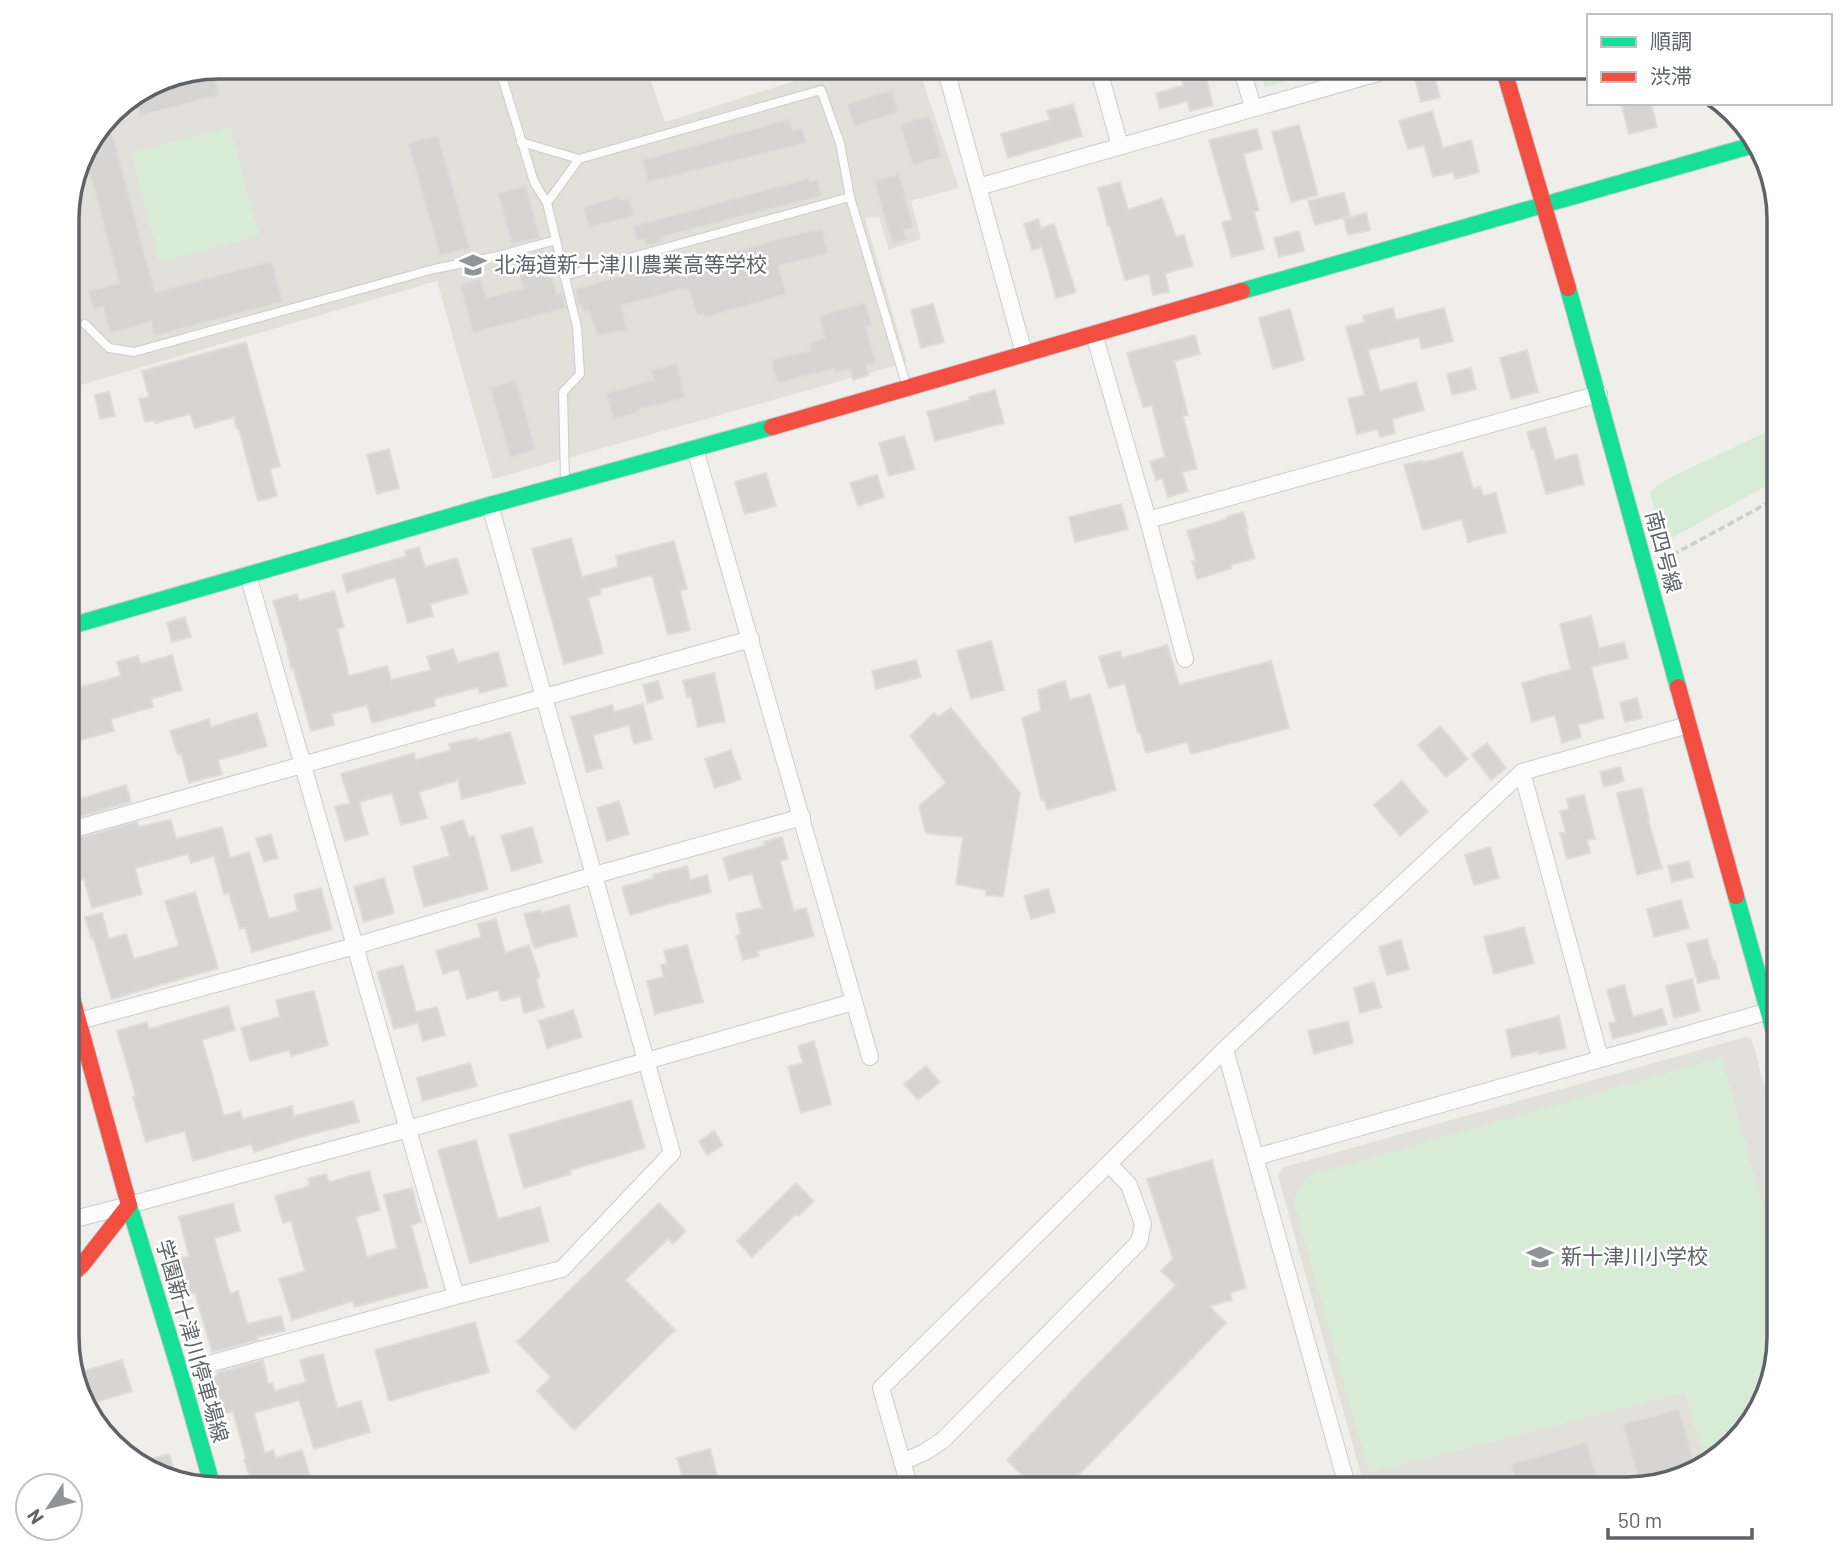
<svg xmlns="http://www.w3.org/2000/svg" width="1846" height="1556" font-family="Barlow,'Noto Sans JP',sans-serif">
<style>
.education{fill:#e2e0da}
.green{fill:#d8ebd6}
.building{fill:#d6d5d3;stroke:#deddd9;stroke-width:2}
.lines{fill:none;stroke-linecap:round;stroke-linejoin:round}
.lane-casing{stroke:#cbcccc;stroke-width:10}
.street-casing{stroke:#cbcccc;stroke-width:18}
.fast-casing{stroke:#cacacb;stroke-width:18}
.jam-casing{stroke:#cacacb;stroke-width:18}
.path{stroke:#cacfcc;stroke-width:3.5;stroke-dasharray:7 3.5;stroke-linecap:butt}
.lane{stroke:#fdfcfc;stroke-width:8}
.street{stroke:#fdfcfc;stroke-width:16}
.fast{stroke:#16e098;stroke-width:16}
.jam{stroke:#f24e42;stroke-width:16}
.labels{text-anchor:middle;stroke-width:5;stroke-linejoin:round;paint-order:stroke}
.poi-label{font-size:21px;fill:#5f6368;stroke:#fff;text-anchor:start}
.street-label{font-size:21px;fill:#5f6368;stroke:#fff}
.rim{fill:none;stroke:#5f6368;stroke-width:3.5}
</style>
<rect width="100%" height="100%" fill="#efeeea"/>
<path class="education" d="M219,67h427l19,55 174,-55h79l41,121 -48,13 10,38 -32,11 -10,-33 -14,1 42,144 -414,117 -56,-198 -370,108v-181l15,-56 36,-47 43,-27z
M1746,1037l6,3 27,100v198l-11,57 -27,43 -55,40 -59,11h-262l-87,-313 6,-9z"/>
<path class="green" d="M1259,67h80l-74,20z
M230,127l29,109 -99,26 -29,-109z
M1779,426v53l-113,62 -17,-49 22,-15z
M1722,1057l57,210v71l-11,57 -27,43 -35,26 -21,-71 -316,80 -76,-273 15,-24z"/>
<path class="building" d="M212,68l7,27 -79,21 -6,-22 27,-16z
M1204,70l9,35 -23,6 -3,-10 -27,8 -4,-16 27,-7 -2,-10z
M1434,74l6,23 -19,5 -6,-23z
M892,90l6,23 -44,13 -7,-22z
M1621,103h30l6,24 -28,7z
M1073,104l9,32 -74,22 -7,-24 49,-14 -3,-9z
M1432,111l11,37 28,-8 8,32 -24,7 -2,-7 -20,5 -9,-32 -16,4 -9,-28z
M930,115l12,42 -29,8 -13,-41z
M108,118l47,174 117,-31 11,41 -129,34 -3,-14 -41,11 -7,-26 -10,2 -5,-18 31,-8 -35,-133z
M789,119l4,11 10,-2 3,15 -158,39 -6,-22z
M1299,125l19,70 -27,7 -19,-70z
M1257,129l5,20 -19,5 16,56 -5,2 10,37 -32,8 -10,-35 10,-2 -23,-80z
M438,135l32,113 -30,8 -32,-113z
M899,174l15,54 -10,3 3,9 -15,4 -18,-64z
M809,178l1,3 7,-2 5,17 -161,41 1,5 -16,4 -2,-7 -7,2 -4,-15z
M1120,182l8,28 34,-12 14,39 8,-2 9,31 -28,7 4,19 -16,3 -4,-21 -24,6 -15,-54h-2l-10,-38z
M526,186l14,52 -28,7 -14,-52z
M1344,193l6,23 -35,9 -7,-24z
M619,196l1,4 9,-2 5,18 -45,11 -6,-20z
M1366,213l4,17 -22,5 -4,-16z
M1038,219l3,9 13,-4 22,68 -20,6 -14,-51 -10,3 -8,-26z
M816,229v1l6,-1 6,24 -50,13 9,28 -83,24 -1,-4 -6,2 -8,-26 -8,-1 -60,17 6,24 -30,6 -8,-25 -5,1 -3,-8 -3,1 -3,-16 77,-22 -3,-8 17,-4 4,14z
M1299,231l5,20 -25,6 -5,-19z
M543,250l1,3h2l11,41 5,-2 4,16 -93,25 -13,-49 21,-6 5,20 37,-10 -8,-30z
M865,302l7,23 -6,2 10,35 -9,3 1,10 -15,5 -3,-11 -14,4 -2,-4 -57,14 -6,-23 40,-10 -3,-7 17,-5 -6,-22z
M933,304l11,38 -23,6 -10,-38z
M1393,308l3,12 48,-12 9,33 -31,8 -3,-12 -51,13 12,41 36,-9 8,28 -32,9 3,14 -15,4 -2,-8 -21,5 -9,-35 17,-4 -19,-68 19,-5 -2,-6z
M1290,309l14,51 -31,9 -14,-51z
M1195,335l5,19 -26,7 14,54 -5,1 14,53 -15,3 6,19 -20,6 -6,-19 -6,2 -6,-18 15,-5 -13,-52 -9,2 -16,-54z
M246,342l34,124 -10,3 7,27 -19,5 -19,-72h-2l-3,-12 -39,11 -5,-14 -34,9 -1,-3 -10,2 -6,-23 10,-2 -7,-26z
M1527,350l11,42 -27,7 -11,-41z
M677,363l8,35 -48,12 1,3 -25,6 -7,-26 48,-13 -3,-10z
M1471,368l5,21 -24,6 -5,-21z
M516,380l20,70 -26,8 -20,-70z
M995,390l9,33 -69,18 -8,-29 43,-12 -1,-3z
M109,392l6,24 -15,3 -5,-24z
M1545,427l10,33 22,-6 7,30 -38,10 -12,-45h-2l-5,-17z
M904,436l11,33 -26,7 -10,-33z
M389,449l10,39 -22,6 -10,-39z
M1462,452l11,37 7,-2 3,9 13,-3 10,39 -38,10 -6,-23 -39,11 -19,-65 18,-4v2z
M766,473l10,33 -31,8 -10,-32z
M877,475l7,22 -26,9 -8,-23z
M1121,504l7,25 -53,13 -6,-25z
M1243,512l5,16 -2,1 9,29 -24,7 1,3 -35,11 -5,-18 4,-1 -9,-29 40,-12v-2z
M571,538l11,39 36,-10 -2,-11 58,-15 13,48 -7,2 10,39 -22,5 -16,-60 -52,14 1,5 -13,4 15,55 -39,11 -32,-115z
M419,547l6,20 32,-9 11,35 -38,11 3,12 -25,7 -13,-46 -48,15 -5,-17 64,-19 -1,-5z
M334,591l10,36 -7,2 12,47 38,-10 4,14 40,-10 -4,-13 26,-8 5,14 40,-11 9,34 -27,7 -2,-6 -44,12 1,7 -63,17 -5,-18 -36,9 3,11 -23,6 -18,-63h-2l-4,-20 -14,-47 24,-7 2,7z
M1591,616l8,32 25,-6 4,16 -37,9 13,51 -26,7 3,12 -19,6 -7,-28 -23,7 -10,-39 49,-14 -11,-45z
M185,617l6,20 -19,5 -5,-19z
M991,641l13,49 -33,9 -14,-48z
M1167,645l12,40 92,-24 18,67 -98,26 -4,-12 -41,11 -6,-20h-2l-13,-50 -16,5 -10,-31 21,-6 2,7z
M172,655l10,35 -31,9 2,8 -42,12 3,12 -47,13v-53l54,-15 -4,-14 21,-6 3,8z
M916,660l5,17 -45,12 -4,-18z
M714,673l11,48 -27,6 -7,-31 -4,1 -4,-16z
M658,681l5,17 -15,5 -5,-18z
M1065,681l5,19 20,-6 26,96 -69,20 -3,-11 -3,1 -19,-82 19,-7 -3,-21z
M1637,698l5,20 -17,4 -5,-19z
M643,704l9,35 -18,5 -5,-19 -36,10 9,33 -15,4 -16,-55 41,-12 2,7z
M951,708l69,85 -17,104 -17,-2v-5l-30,-6 7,-47 -37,-4 -7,-27 27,-23 -36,-47 24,-23 4,4z
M257,713l10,33 -49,14 4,14 -33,9 -8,-29 -3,1 -8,-24 39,-12 2,8z
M1440,726l28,33 -22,18 -28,-32z
M510,732l15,51 -63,16 -4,-19 -39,12 8,26 -26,7 -9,-32 -33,9 9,32 -23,7 -10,-34 15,-4 -9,-29 73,-21 2,7 35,-10 -2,-6 28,-6 1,3z
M1487,743l19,25 -15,12 -19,-25z
M731,750l10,29 -26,9 -10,-29z
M72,767l8,32 46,-14 5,17 -64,18v-52z
M1620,767l4,14 -20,6 -4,-15z
M1402,781l26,31 -28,24 -26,-31z
M1642,788l7,32h-1l14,48 -25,7 -20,-82z
M1584,795l11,44 -8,1 3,13 -23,6 -7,-26 6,-1 -6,-21 9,-2 -2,-10z
M619,801l10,33 -22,7 -10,-33z
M171,820l5,19 46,-12 8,31 19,-6 20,67 29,-8 -4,-16 27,-7 11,41 -80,23 -7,-25 -5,2 -11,-36 -5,1 -10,-38 -23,7 -3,-9 -53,14 7,26 -50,14 -8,-29 -12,4 -5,-19v-23l70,-19 2,5z
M463,820l6,17 5,-1 14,53 -64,18 -11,-40 37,-11 -9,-29z
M532,827l10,35 -30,9 -11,-35z
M271,834l7,24 -14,4 -8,-23z
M782,837l6,22 -8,2 14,50 12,-3 8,28 -57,15 2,5 -16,4 -7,-24 5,-2 -5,-20 26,-6 -10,-35 -23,7 -6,-22 42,-13 -1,-3z
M1490,847l9,31 -25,7 -9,-30z
M1689,861l4,16 -21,5 -4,-16z
M687,866l3,14 17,-5 4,17 -81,23 -8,-28 32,-9 -1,-3z
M384,878l10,35 -30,9 -10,-35z
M1048,889l7,23 -24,7 -7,-23z
M195,892l23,76 -106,31 -19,-62 -2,1 -6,-21 17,-4 7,26 17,-5 8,25 45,-13 -14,-45z
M1681,900l8,28 -35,9 -7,-28z
M569,905l8,31 -43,12 -10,-34 16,-4 1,3z
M496,919l9,34 24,-8 11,32 -4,2 8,28 -20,6 -4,-17 -19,5 -3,-11 -31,9 -8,-30 -16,5 -7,-23 45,-14 -3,-13z
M1524,927l10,36 -40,11 -10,-37z
M1707,939l6,23 2,-1 4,17 -21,5 -11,-39z
M1401,940l8,29 -22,6 -8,-28z
M687,945l16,57 -48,12 -8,-33 17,-4 -3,-12 6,-1 -3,-13z
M403,965l13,47 21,-5 8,28 -22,6 -5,-18 -24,6 -17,-57z
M1692,979l8,32 -26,7 -8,-32z
M1374,982l7,25 -21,6 -6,-25z
M1624,985l9,32 29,-8 5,15 -54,15 -4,-16 7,-1 -9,-32z
M314,991l14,54 -37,11 -2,-6 -39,11 -9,-33 39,-11 -4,-17z
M228,1006l7,24 -33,10 22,76 16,-5 3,8 49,-13 2,10 59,-15 6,21 -58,15 -47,15 -3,-8 -58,17 -8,-30 -39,11 -13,-45 3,-1 -19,-65 30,-9 2,7z
M573,1010l9,27 -35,11 -8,-27z
M1559,1016l7,32 -28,6v-3l-26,6 -6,-27z
M1348,1021l5,22 -39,11 -6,-23z
M814,1041l17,63 -30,9 -13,-46 15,-4 -5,-17z
M470,1063l7,23 -54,15 -6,-23z
M926,1066l14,16 -22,18 -14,-16z
M631,1100l14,48 -75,22 1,4 -47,14 -15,-53z
M714,1131l9,14 -16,10 -8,-13z
M476,1140l22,79 42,-12 9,34 -79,22 -32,-113z
M1212,1160l34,128 -16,5 2,7 -23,6 17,17 -161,166h-47l9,-9 -20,-20 77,-82 92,-93 -15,-14 12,-12 -26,-80z
M369,1171l11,39 -24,7 11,40 30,-9 -13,-53 28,-7 9,34 -10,3 17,62 -74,20 -1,-6 -61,19 -13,-41 26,-8 -14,-50 -8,2 -8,-27 35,-10 -2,-7 18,-5 3,8z
M796,1183l18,18 -16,15 -2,-2 -44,43 -15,-16z
M233,1203l7,28 -26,7 16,56 8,-3 9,33 34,-8 4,15 -28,6 1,3 -46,12 -17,-59 -7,2 -10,-36 11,-3 -10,-39z
M659,1203l27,28 -13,13 -5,-5 -43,41 50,50 -101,100 -37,-39 14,-14 -34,-35z
M475,1322l14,50 -100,29 -14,-51z
M323,1354l14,54 24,-7 9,31 -56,17 -15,-49 -45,13 11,40 8,-3 3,8 26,-8 12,39h-60l-10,-29 2,-1 -13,-48 -11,3 -9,-36 5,-2 -1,-3 46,-13 5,24 4,-1 3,8 31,-9 -6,-22z
M122,1360l10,31 -49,15 -9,-32z
M1679,1409l17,61 -10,8 -45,9 -18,-63z
M1587,1442l13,47h-82l-7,-25z
M710,1449l11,40h-35l-9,-31z
M169,1454l5,16 -18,5 -19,-12z"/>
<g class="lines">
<defs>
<path id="lane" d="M499,67l35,115 13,21 30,124 3,47 -17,18 2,89
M521,142l58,17
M547,203l32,-44 242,-69 19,53 10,54 56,187
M564,276l286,-79
M85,324l24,24 25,4 300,-83 64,-13 58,-16"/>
<path id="street" d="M945,67l79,286
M1098,67l22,79
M1241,67l12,40
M978,187l421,-120
M1094,334l54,186 37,139
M695,449l175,608
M1148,520l451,-126
M248,575l208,721
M1522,772l78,286
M67,831l684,-192
M79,1021l276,-75 240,-71 207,-58
M1225,1049l123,440
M1256,1157l513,-146
M67,1221l62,-16 279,-76 445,-127
M180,1372l276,-76 106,-27 110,-116 -182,-648
M902,1462l23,-10 18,-12 196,-198 4,-18 -14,-39 -20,-21
M910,1489l-29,-101 344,-339 297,-277 166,-47"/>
<path id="fast" d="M1568,288l110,399
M1242,291l515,-147
M67,627l423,-122 282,-78
M1736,896l43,153
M129,1205l51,167 33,116"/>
<path id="jam" d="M1503,67l65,221
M772,427l470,-136
M1678,687l58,209
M67,980l62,225 -47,60 -15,14"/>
</defs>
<use href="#lane" class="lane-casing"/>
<use href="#street" class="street-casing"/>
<use href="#fast" class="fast-casing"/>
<use href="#jam" class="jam-casing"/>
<path class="path" d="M1663,560l116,-63"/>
<use href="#lane" class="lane"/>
<use href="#street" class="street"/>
<use href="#fast" class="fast"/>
<use href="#jam" class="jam"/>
</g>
<defs>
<symbol id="school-bare" viewBox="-9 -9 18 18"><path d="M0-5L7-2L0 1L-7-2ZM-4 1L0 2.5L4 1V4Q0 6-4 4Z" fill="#919496" stroke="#fff" stroke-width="2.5" paint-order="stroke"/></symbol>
</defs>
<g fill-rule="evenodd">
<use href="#school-bare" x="454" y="246" width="38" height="38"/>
<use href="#school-bare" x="1521" y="1238" width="38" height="38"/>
</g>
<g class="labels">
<g class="poi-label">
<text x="494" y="272">北海道新十津川農業高等学校</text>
<text x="1561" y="1264">新十津川小学校</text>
</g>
<g class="street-label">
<text transform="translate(1663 552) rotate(75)" y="7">南四号線</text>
<text transform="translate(192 1341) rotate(74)" y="7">学園新十津川停車場線</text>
</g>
</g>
<path d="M0 0H1846V1556H0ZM219 79H1627A140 140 0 0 1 1767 219V1337A140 140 0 0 1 1627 1477H219A140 140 0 0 1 79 1337V219A140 140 0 0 1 219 79Z" fill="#fff" fill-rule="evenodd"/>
<path class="rim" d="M219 79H1627A140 140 0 0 1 1767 219V1337A140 140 0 0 1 1627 1477H219A140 140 0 0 1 79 1337V219A140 140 0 0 1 219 79Z"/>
<rect x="1587" y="14" width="245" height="91" fill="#ffffff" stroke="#bfc1c3" stroke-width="2"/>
<rect x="1601" y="37" width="35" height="10" fill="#16e098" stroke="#bfc1c3" stroke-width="2"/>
<text x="1650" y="49" font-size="21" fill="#5f6368">順調</text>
<rect x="1601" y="72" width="35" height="10" fill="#f24e42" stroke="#bfc1c3" stroke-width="2"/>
<text x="1650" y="84" font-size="21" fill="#5f6368">渋滞</text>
<g transform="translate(49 1507) rotate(235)"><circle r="33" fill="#ffffff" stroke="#bfc1c3" stroke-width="2"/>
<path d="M0-5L12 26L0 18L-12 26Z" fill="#919496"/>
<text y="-10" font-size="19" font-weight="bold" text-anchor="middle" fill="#5f6368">N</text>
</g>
<path d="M1608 1528v10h144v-10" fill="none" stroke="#5f6368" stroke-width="3.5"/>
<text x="1618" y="1528" font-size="21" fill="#5f6368" stroke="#ffffff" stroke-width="5" paint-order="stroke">50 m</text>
</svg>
